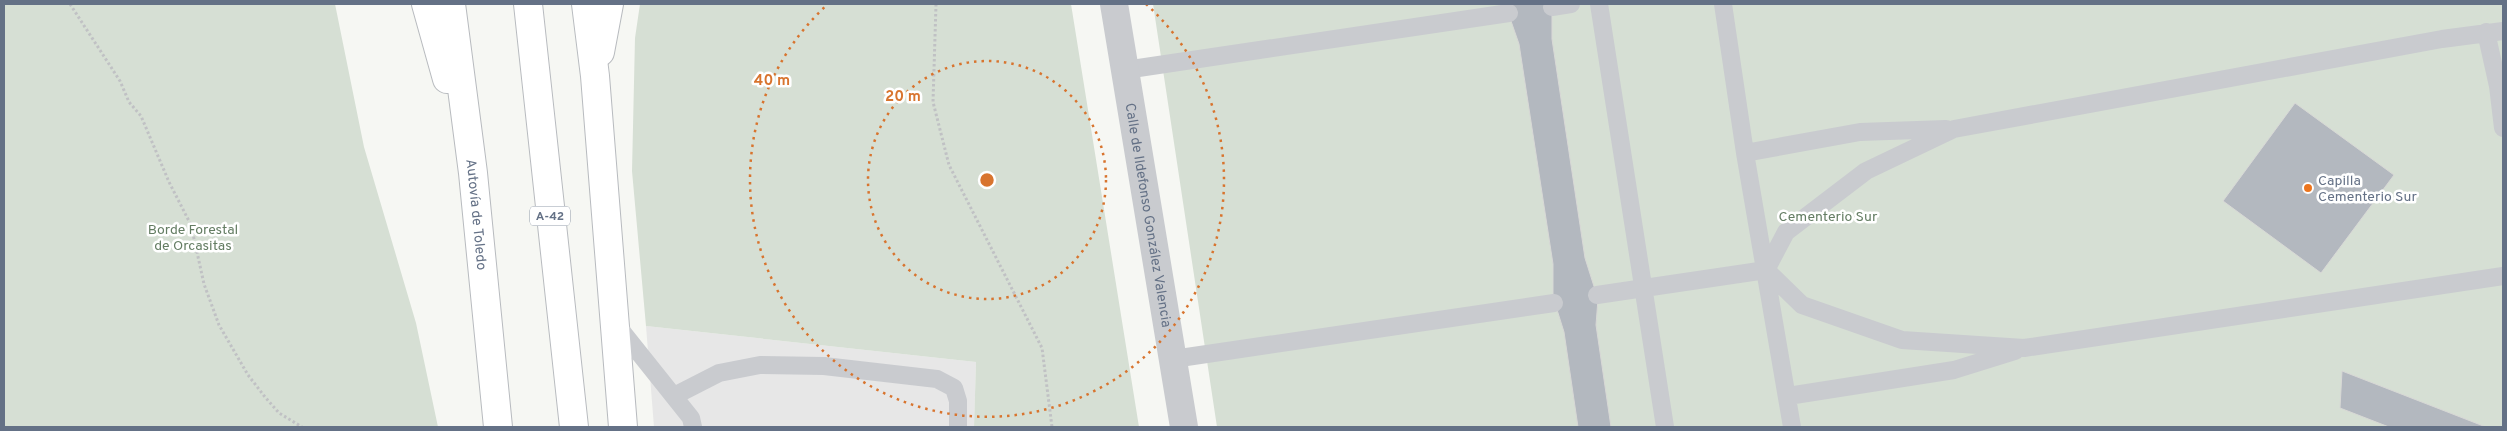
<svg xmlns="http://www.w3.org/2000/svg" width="2507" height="431" font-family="Overpass,sans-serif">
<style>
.built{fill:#e7e7e7}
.green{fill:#d6dfd4}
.building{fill:#b3b8bf;stroke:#d8d8d6}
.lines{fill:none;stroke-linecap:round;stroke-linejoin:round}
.motorway-casing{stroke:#b8bbbf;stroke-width:30}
.path{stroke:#c0c1c4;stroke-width:3;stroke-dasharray:2.5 2.5;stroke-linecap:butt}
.service{stroke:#c9cbcf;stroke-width:18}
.minor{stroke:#c9cbcf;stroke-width:28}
.motorway{stroke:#fff;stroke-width:28}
.ring{fill:none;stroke:#d8742e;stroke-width:2.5;stroke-dasharray:2.5 5}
.poi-dot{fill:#ec751e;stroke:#fff;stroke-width:2}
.labels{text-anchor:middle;stroke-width:5;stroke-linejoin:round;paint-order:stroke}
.shield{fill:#fff;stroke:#929caa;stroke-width:1}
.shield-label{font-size:12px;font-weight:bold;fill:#647186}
.poi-label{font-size:14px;fill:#647186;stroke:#fff;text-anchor:start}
.street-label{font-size:14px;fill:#647186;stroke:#fff}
.park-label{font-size:14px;fill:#647d63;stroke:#fff}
.centre{fill:#d8742e;stroke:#fff;stroke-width:2.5}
.ring-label{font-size:15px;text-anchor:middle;font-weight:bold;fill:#d8742e;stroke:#fff;stroke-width:5;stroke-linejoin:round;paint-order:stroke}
</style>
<rect width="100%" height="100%" fill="#f6f7f3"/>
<path class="built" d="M646,326l330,36 -2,65h-320z"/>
<path class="green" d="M4,4h331l29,143 52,176 22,104h-434z
M640,4h431l68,423h-165l2,-65 -330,-36 -14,-155 3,-133z
M1153,4h1350v423h-1286z"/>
<path class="building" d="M1509,4h43v35l33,219 13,41 -2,26 15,102h-33l-14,-95 -11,-35v-33l-34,-220 -8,-23z
M2295,103l99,72 -73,98 -98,-72z
M2342,371l144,56h-97l-49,-19z"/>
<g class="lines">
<defs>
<g id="motorway">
<path d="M426,4l21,75"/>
<path id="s2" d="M451,4l22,169 25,254"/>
<path d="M528,4l46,423"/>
<path d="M586,4l9,72 28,351"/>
<path d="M600,52l9,-48"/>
</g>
</defs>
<use href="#motorway" class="motorway-casing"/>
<path class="path" d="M70,4l50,77 9,21 12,14 28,66 22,43 13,59 15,41 29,50 17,22 14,16 23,14
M936,4l-3,98 16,63 93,183 10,79"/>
<path class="service" d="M1599,4l66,423
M1723,4l22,149 47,274
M1552,7l19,-3
M2486,32l12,54 5,42
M1125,70l384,-57
M1745,153l115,-21 86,-3
M1766,270l20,-38 80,-61 88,-42 488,-90 61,-8
M1766,270l36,35 100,35 122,8 479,-72
M1597,295l169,-25
M616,324l75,94 2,9
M1173,359l381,-56
M674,396l45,-23 41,-8 64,1 113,13 17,9 4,13v26
M1788,396l166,-26 61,-19"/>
<path class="minor" id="s1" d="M1114,4l70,423"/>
<use href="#motorway" class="motorway"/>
</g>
<g class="ring">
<circle cx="987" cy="180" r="119"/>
<path d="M1146 4A237 237 0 1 1 828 4"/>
</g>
<circle class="poi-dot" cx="2308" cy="188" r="5"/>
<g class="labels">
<rect class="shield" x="530" y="206.5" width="40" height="19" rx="4"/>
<g class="shield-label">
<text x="550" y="220">A-42</text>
</g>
<g class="poi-label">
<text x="2318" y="185">Capilla<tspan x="2318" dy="16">Cementerio Sur</tspan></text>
</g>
<g class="street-label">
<text dy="5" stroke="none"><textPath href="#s2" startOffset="212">Autovía de Toledo</textPath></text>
<text dy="5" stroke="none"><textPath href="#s1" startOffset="214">Calle de Ildefonso González Valencia</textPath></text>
</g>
<g class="park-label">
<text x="1828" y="221">Cementerio Sur</text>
<text x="193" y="234">Borde Forestal<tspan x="193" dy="16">de Orcasitas</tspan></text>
</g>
</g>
<circle cx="987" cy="180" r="8" class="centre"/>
<g class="ring-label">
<text x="772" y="85">40 m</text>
<text x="903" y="101">20 m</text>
</g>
<rect width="2507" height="431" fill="none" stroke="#647186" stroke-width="10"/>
</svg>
